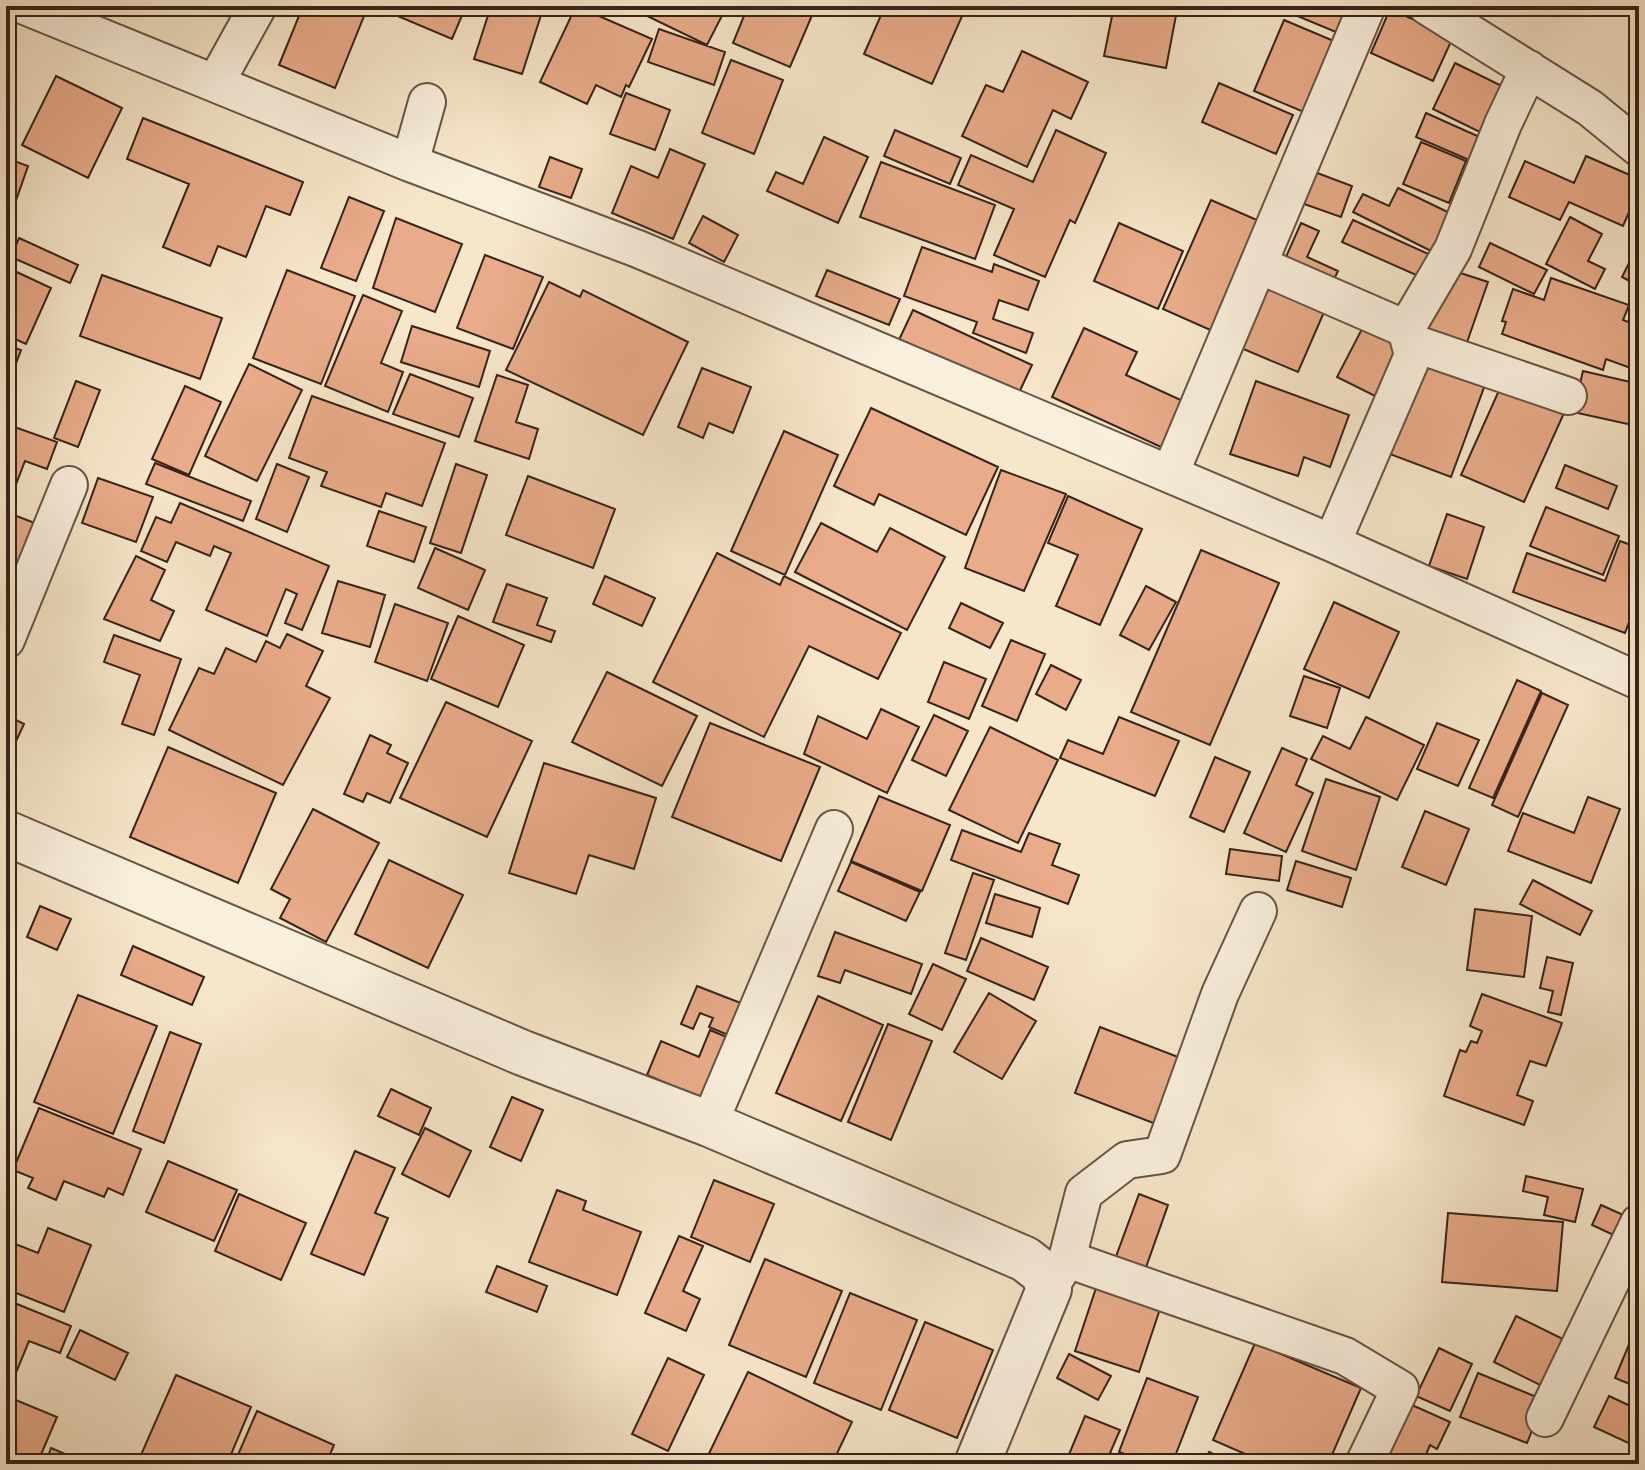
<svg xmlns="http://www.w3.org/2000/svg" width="1645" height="1470" font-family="'IM FELL English',serif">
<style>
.building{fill:#e9ab89;stroke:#362319;stroke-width:2}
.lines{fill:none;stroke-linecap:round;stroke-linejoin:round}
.minor-casing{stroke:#665445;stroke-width:40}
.tertiary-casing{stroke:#665445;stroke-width:48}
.minor{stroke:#f9efdd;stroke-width:36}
.tertiary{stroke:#f9efdd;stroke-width:44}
</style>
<rect width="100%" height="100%" fill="#f6e6ca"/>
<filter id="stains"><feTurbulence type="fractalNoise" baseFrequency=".0025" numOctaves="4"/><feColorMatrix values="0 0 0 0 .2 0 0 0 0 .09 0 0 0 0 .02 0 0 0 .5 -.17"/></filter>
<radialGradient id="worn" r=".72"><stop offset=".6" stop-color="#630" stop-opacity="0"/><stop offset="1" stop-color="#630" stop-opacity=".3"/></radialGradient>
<path class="building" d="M303,6h36l25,10 -29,72 -56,-23z
M374,6h92l-14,33z
M491,6h53l-22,68 -48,-15z
M576,6l76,33 -23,48 -3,-2 -5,12 -25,-12 -9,19 -47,-22z
M647,6h80l-20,39 -64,-31z
M748,6h68l-26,61 -57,-24z
M885,6h61l17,8 -31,70 -68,-30z
M1114,6l63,4 -11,58 -62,-12z
M1211,6h56l-2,9z
M1285,6h70l-12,29 -60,-25z
M1543,6h34l-3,10z
M1390,9l63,28 -20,44 -62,-28z
M1284,20l64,27 -30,71 -64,-27z
M659,29l66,23 -11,33 -66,-23z
M1022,51l66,31 -17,37 -18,-9 -26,57 -65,-31 24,-51 17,7z
M731,60l52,20 -29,74 -52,-21z
M1455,63l59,29 -22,46 -59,-29z
M56,76l66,32 -34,70 -66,-33z
M1219,83l74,32 -17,39 -74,-32z
M626,93l44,17 -15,40 -45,-16z
M1426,113l67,30 -10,23 -67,-29z
M143,118l160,64 -13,33 -24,-9 -20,51 -28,-11 -8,20 -47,-19 26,-63 -62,-25z
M895,130l66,28 -11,26 -66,-28z
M1056,130l50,23 -31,70 -5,-3 -25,57 -51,-22 20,-46 -56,-24 13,-30 62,27z
M824,137l44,20 -30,66 -71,-32 9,-19 27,12z
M1421,142l45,19 -17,42 -46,-19z
M670,149l35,15 -32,75 -61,-26 19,-47 27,12z
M1586,156l53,23v10l-16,37 -54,-24 -9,18 -51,-23 16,-36 49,22z
M550,157l32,12 -11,29 -32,-11z
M6,158l22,8 -22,63z
M881,162l114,43 -20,54 -115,-42z
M1312,171l40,15 -11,31 -40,-14z
M1398,188l60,29 -19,38 -86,-43 10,-18 26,12z
M349,197l35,14 -28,70 -35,-13z
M1211,200l64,28 -49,109 -63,-28z
M703,216l35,19 -14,27 -35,-19z
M1570,217l32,17 -14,27 17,8 -10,20 -49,-25z
M396,218l66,26 -27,68 -62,-24z
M1353,220l82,37 -10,22 -83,-37z
M1119,223l64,28 -25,58 -64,-28z
M1301,223l18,8 -12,26 31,14 -8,17 -48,-22z
M19,238l59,27 -8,18 -59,-26z
M1490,243l57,27 -13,24 -55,-27z
M1639,243v43l-17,-9z
M922,247l70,25 2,-8 45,17 -11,29 -29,-10 -6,19 40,14 -7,20 -53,-20 4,-11 -73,-26z
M485,255l58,22 -30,72 -56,-21z
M6,267l45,21 -25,56 -20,-9z
M1448,269l40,13 -23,66 -39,-13z
M287,270l68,26 -34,88 -68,-26z
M827,270l73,29 -11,26 -73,-29z
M102,275l120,43 -22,61 -120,-43z
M1551,278l78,27 -6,15 16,6v45l-33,-12 -3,11 -101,-36 4,-12 -4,-1 11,-32 31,11z
M1271,279l57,24 -30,69 -57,-24z
M549,282l31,15 3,-7 105,52 -45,93 -137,-65z
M363,295l39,16 -21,52 22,9 -15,40 -63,-26z
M913,310l119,55 -15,32 -119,-55z
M412,326l78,25 -11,36 -78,-25z
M1363,327l47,25 -25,49 -48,-24z
M1084,328l53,24 -11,23 70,32 -22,46 -122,-56z
M6,345l15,5 -15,40z
M1423,358l63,24 -35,95 -64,-24z
M249,364l53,26 -45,91 -52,-25z
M702,368l49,19 -18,46 -24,-10 -6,15 -25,-11z
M1583,371l56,13 -2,42 -64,-14z
M410,374l63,24 -14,39 -66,-23z
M497,375l31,10 -12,37 22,7 -9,30 -54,-18z
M76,381l24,9 -22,57 -24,-9z
M1256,381l93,34 -19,52 -26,-10 -6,19 -68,-22z
M185,386l36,16 -32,73 -37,-16z
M1501,386l63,27 -40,89 -63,-27z
M312,396l133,47 -23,63 -36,-13 -5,14 -60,-21 6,-14 -38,-14z
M871,408l127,59 -32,68 -87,-41 -5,11 -40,-19z
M6,424l51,18 -10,27 -22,-8 -18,47z
M784,431l54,24 -53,120 -54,-24z
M155,463l96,38 -8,20 -97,-37z
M277,464l32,13 -22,55 -31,-13z
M456,464l31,11 -26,78 -31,-10z
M1565,465l52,21 -9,23 -52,-21z
M1001,470l65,24 -42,97 -59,-23z
M528,476l87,33 -22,59 -87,-33z
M98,478l55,19 -17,45 -54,-19z
M1068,496l74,33 -42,96 -44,-19 22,-51 -30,-12z
M180,503l149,63 -27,64 -17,-7 12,-29 -11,-5 -19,47 -61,-26 25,-57 -17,-7 -4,10 -34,-14 -9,20 -26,-11 15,-34 15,6z
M1546,507l73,29 -16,39 -73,-29z
M379,511l47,16 -12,35 -47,-16z
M6,512l42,16 -22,58 -20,-8z
M1447,514l37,13 -17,52 -38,-13z
M821,523l56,29 13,-24 55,29 -38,73 -112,-58z
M1620,541l19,7v47l-14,38 -112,-41 14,-39 78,28z
M435,548l50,22 -17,40 -50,-22z
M1201,550l78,33 -69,162 -79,-33z
M717,553l63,32 4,-9 117,57 -23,46 -69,-33 -45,91 -111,-55z
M136,556l29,14 -14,30 23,11 -14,30 -56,-22z
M605,576l50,22 -13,28 -49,-22z
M338,581l47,14 -15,52 -48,-14z
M507,584l40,14 -10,27 18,6 -4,11 -58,-20z
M1146,586l30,16 -27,48 -29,-15z
M1334,602l65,30 -30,66 -65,-29z
M961,603l42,20 -13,25 -41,-20z
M395,604l53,19 -21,58 -52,-19z
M458,616l66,29 -26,62 -67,-28z
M287,634l36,17 -17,35 24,12 -47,87 -114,-55 30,-62 15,6 12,-26 30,14 10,-21 14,7z
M114,635l67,24 -27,76 -32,-11 18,-49 -36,-13z
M1011,640l34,14 -28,67 -35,-15z
M944,662l42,17 -17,40 -41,-17z
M1051,665l30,15 -15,30 -30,-16z
M607,672l90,44 -35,70 -90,-44z
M1304,676l36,12 -13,40 -37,-12z
M1517,680l24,11 -48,107 -24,-10z
M1542,693l26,12 -50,112 -26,-12z
M446,702l86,39 -45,96 -87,-39z
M881,709l38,18 -32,66 -83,-39 14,-38 49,23z
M6,715l18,9 -18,39z
M934,715l34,16 -22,45 -34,-16z
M1119,717l60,24 -24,55 -95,-38 8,-18 35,14z
M1366,717l58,28 -27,55 -86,-41 12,-23 27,13z
M710,723l110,44 -39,94 -109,-44z
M1437,723l42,17 -21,46 -41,-17z
M990,727l68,33 -40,83 -69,-33z
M370,735l21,10 -4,8 21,10 -18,40 -23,-10 -4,9 -19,-8z
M168,747l108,46 -38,90 -108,-46z
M1282,748l25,11 -11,26 17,8 -27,59 -42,-19z
M1215,757l35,15 -26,60 -34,-15z
M544,763l112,35 -22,71 -45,-14 -13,39 -67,-21z
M1326,779l54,18 -24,73 -54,-19z
M879,796l71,29 -28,66 -71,-30z
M1588,797l32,12 -29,74 -83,-32 15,-38 51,20z
M313,809l66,34 -53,99 -46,-24 10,-19 -19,-10z
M1425,811l44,18 -23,56 -44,-18z
M962,830l59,22 8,-19 31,11 -8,21 27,10 -11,29 -117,-44z
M1230,849l52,7 -3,25 -53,-7z
M389,860l74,35 -35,73 -73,-34z
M1296,861l55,17 -9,29 -55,-17z
M851,862l69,30 -14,29 -68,-30z
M973,873l21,7 -28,80 -21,-7z
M1533,880l59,31 -12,24 -60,-31z
M995,894l45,14 -8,29 -46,-14z
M40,906l31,13 -14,31 -30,-13z
M1475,909l57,7 -8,61 -57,-7z
M835,932l87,32 -11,30 -66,-24 -5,13 -22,-7z
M981,938l67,29 -14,33 -67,-29z
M133,946l71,31 -12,28 -71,-30z
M1547,957l26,6 -12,52 -13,-3 5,-21 -13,-3z
M933,964l33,15 -24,51 -33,-16z
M697,986l49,19 -13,32 -24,-10 4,-9 -13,-5 -7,16 -12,-5z
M989,993l47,28 -34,58 -48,-27z
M1482,994l80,29 -16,43 -16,-5 -13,34 16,6 -9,24 -80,-29 16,-46 6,2 5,-11 6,2 5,-12 -12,-5z
M78,995l79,31 -44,108 -79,-32z
M818,996l65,29 -42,96 -65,-28z
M888,1024l44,17 -41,99 -43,-18z
M1100,1027l86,33 -25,66 -86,-33z
M710,1030l26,11 -26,61 -63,-27 14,-34 38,16z
M170,1032l31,12 -37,99 -31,-12z
M391,1089l40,19 -12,27 -41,-19z
M512,1097l31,13 -22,51 -31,-14z
M39,1108l102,41 -18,46 -15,-7 -4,9 -40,-16 -8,19 -28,-12 5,-10 -20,-8z
M425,1128l46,23 -22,46 -47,-23z
M355,1151l40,17 -20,45 13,5 -24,57 -53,-21z
M168,1161l69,29 -23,51 -68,-29z
M1526,1176l57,13 -8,33 -31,-7 4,-18 -25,-6z
M714,1180l60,24 -24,58 -59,-25z
M557,1190l29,11 -3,9 58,22 -24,63 -88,-33z
M239,1194l67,29 -25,57 -66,-29z
M1139,1194l29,11 -24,68 -30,-11z
M1601,1205l29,13 -10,20 -28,-13z
M1448,1213l115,9 -6,69 -115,-9z
M48,1228l43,17 -27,67 -58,-23v-28l7,-18 25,10z
M679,1236l24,10 -20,45 17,8 -14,32 -41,-18z
M765,1259l77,32 -36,86 -77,-32z
M497,1266l50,20 -10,26 -51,-20z
M1097,1285l64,21 -22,66 -64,-21z
M850,1293l67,27 -36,90 -67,-27z
M17,1304l54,22 -11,27 -31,-12 -18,44 -5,-2v-52z
M1516,1316l59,29 -23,46 -58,-29z
M925,1322l68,28 -36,88 -68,-28z
M1637,1325l2,1v62l-24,-10z
M80,1330l48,23 -13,27 -48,-23z
M1255,1343l106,45 -33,76h-60l-55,-24z
M1439,1348l33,16 -22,47 -34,-15z
M1069,1354l42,22 -13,24 -41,-22z
M668,1358l36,17 -36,76 -36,-17z
M748,1372l104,50 -20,42h-128z
M1478,1373l66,27 -17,43 -67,-26z
M176,1375l75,32 -24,57h-90z
M1147,1378l51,19 -26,67h-20l-33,-12z
M6,1396l51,21 -20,47h-13l-18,-8z
M1609,1396l30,14v38l-45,-21z
M1412,1405l38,17 -13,27 -7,-4 -8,19h-37z
M257,1411l77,34 -8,19h-92z
M1085,1416l35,14 -10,23 26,11h-71z
M51,1448l35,15 -1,1h-40z
M1209,1452l25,12h-31z"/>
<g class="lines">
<defs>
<path id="minor" d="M25,6l385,157 228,86 694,294 307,138
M1427,6l163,102 49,40
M216,82l42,-76
M410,163l17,-61
M1259,265l147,64
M1410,342l158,54
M1170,474l197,-468
M1332,543l81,-188 -7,-26 47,-80 50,-125 26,-55
M6,640l63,-155
M709,1124l125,-295
M1067,1259l278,97 55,33 -36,75
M1049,1289l18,-30 17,-66 43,-33 35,-5 58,-161 38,-83
M1545,1418l94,-195"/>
<path id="tertiary" d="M6,833l517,220 186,71 316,135 18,14 6,16 -72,175"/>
</defs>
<use href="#minor" class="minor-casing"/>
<use href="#tertiary" class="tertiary-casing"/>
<use href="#minor" class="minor"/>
<use href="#tertiary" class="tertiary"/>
</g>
<rect width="1645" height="1470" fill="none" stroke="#f6e6ca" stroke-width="32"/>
<rect x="8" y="8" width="1629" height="1454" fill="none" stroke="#362319" stroke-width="4"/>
<rect x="16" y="16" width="1613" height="1438" fill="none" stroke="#362319" stroke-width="2"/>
<rect width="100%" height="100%" filter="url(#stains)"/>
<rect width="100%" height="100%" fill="url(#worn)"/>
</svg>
